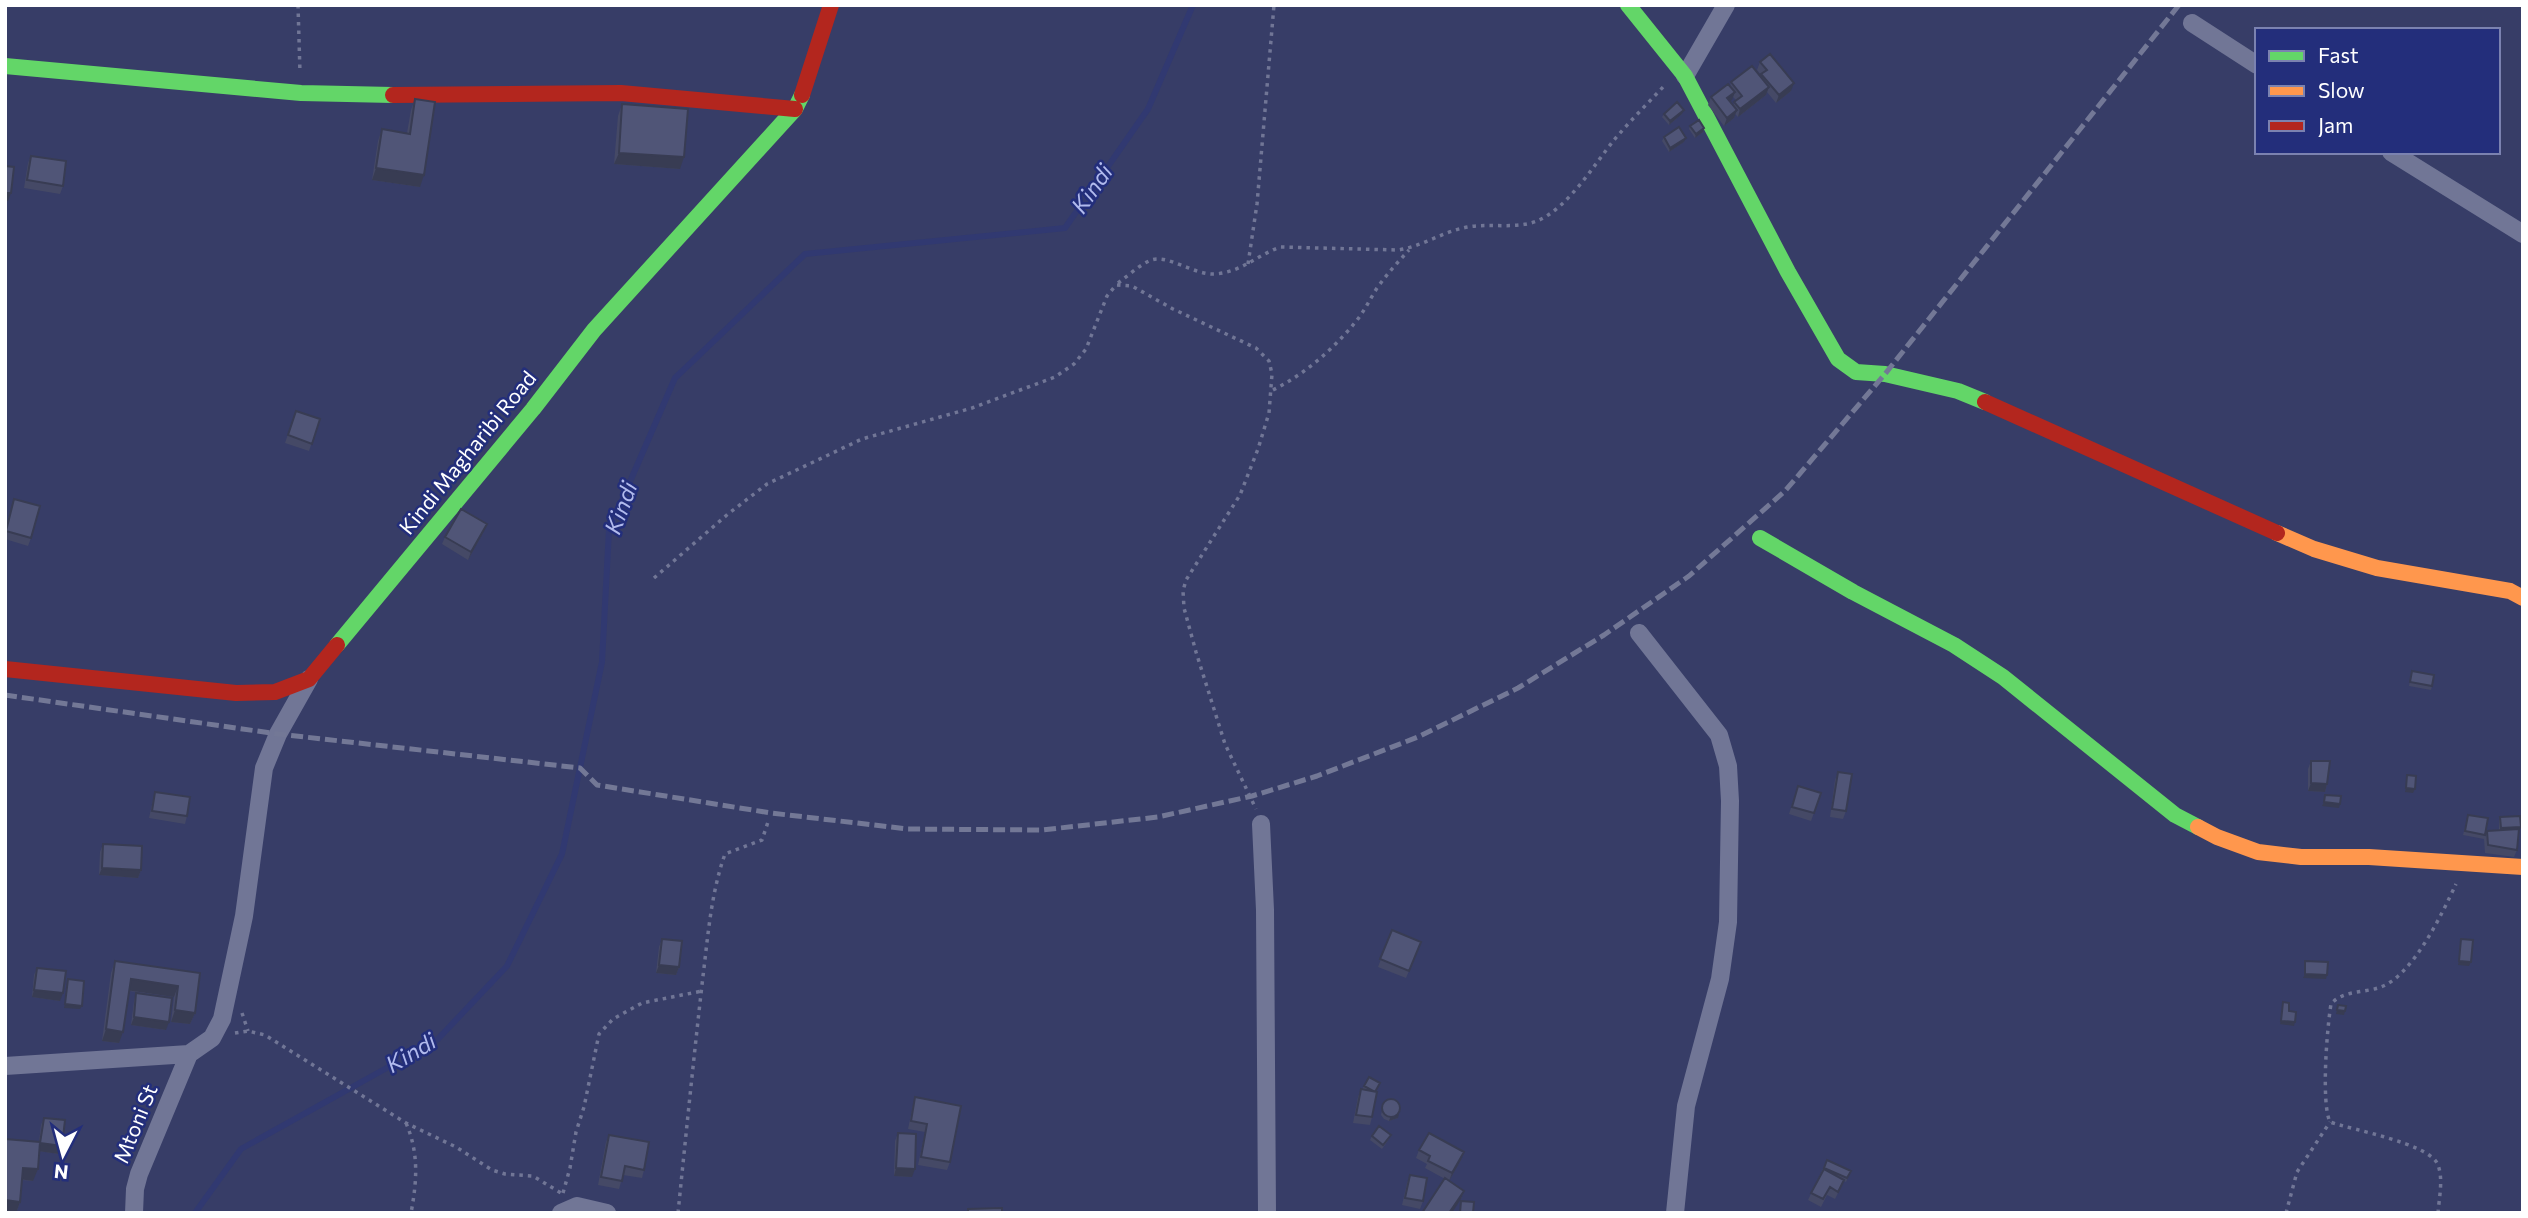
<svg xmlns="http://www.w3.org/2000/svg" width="2528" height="1218" font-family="Commissioner,sans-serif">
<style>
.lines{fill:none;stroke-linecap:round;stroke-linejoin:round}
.stream{stroke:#313971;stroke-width:6}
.path{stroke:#717696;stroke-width:3.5;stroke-dasharray:3.5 5;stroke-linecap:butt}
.street{stroke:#717696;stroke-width:18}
.fast{stroke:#63d668;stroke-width:16}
.slow{stroke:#ff974d;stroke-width:16}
.jam{stroke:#b3261e;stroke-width:16}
.rail{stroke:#737896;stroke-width:5;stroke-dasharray:12 5;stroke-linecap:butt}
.wall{fill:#454966;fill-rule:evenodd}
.shaded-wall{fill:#383c53}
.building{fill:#505577;stroke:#383c53;stroke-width:2}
.labels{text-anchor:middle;stroke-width:5;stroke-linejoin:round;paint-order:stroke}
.street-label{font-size:21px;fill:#fff;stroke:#232e7b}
.water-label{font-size:23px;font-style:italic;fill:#b1baed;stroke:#232e7b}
</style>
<rect width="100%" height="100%" fill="#373d67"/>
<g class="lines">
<path class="stream" d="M195,1213l46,-64 196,-109 70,-74 55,-112 40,-192 7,-132 66,-152 130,-124 260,-26 83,-119 45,-104"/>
<path class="path" d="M298,5l2,68
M1248,264l9,-60 17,-199
M1118,283c10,-7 20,-17 31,-22 17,-9 45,15 67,13 27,-3 40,-18 64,-27l118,3c22,-3 43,-17 65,-22 24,-6 51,2 74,-7 31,-13 57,-56 77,-81 16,-19 34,-37 51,-55
M1273,390c32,-16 61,-41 84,-70 8,-10 13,-21 20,-32 10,-14 21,-26 32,-38
M654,578l74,-64 39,-30 95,-45 110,-31 83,-31 19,-13 12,-15 21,-53 9,-11 16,1 41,23 83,39 13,13 3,13 -3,39 -11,36 -18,46 -54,85 -3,11 1,17 12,44 29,92 31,65
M242,1013l6,18
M235,1033l13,-2 17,4 141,88 50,24 36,23 13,4 28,2 28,17
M406,1123c13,30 11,58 5,90
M563,1193l7,-25 6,-36 8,-25 15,-73 14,-15 29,-16 60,-12
M1836,1212l1,1
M678,1213c8,-79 16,-158 25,-237 5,-40 8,-83 22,-122l37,-14 7,-21
M2286,1213l11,-41 33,-50
M2438,1213c1,-15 6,-36 -1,-50 -11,-20 -84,-33 -107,-41 -9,-19 -3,-94 1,-118 12,-14 34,-11 50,-17 32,-12 61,-73 75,-103"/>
<path class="street" d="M2192,23l65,42
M1685,76l41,-71
M2391,152l132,82
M1639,633l80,102 9,31 2,35 -2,121 -8,57 -34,127 -11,107
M1261,824l4,86 2,303
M5,1066l184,-12 23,-16 10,-19 22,-103 20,-148 14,-34 31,-55
M134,1213l1,-24 4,-15 50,-120
M561,1213l16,-7 30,7"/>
<path class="fast" d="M1628,5l57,71 103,196 50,87 18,13 29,2 73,17 27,11
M5,66l296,27 92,2
M1760,538l93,54 101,53 49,32 172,138 23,12
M337,645l196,-236 61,-79 201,-221 7,-14"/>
<path class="slow" d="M2277,533l37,16 63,19 133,23 13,7
M2198,827l19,10 41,15 43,5h68l154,10"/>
<path class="jam" d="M393,95l228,-2 174,16
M802,95l29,-90
M1985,402l292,131
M5,669l231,24 39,-1 34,-13 28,-34"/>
<path class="rail" d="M5,695l273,39 302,34 17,17 174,28 137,16 134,1 116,-13 94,-21 65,-20 101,-39 100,-49 86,-53 85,-59 96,-85 100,-117 294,-369"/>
</g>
<path class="wall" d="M1760,62l31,29 -15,12 -9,-11 -1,3 -28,22 -3,-3 -1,4 -10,8 -16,-21 3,-8 19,-11 1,-4 30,-5v-2l-4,-5zM1733,97l3,3 -3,5 -3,-3z
M415,99l5,88 -48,-7 6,-39 4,-12 25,4 4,-23z
M622,104l58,65 -66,-5 4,-48z
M1664,114h18l-13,11 -7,-8z
M1690,126l14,2 -1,4 -8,6 -6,-9z
M1664,137l20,5 -15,10 -7,-11z
M31,156l32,30 -3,8 -36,-6 4,-25z
M296,411l24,8 -11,32 -24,-8z
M14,499l17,39 -3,8 -23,-7v-10z
M484,531l-16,29 -26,-16 3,-7z
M2412,671l20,15 -1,4 -22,-4z
M2311,761l16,23 -2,8 -17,-1v-22z
M1838,772l8,39 -3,8 -13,-2 5,-37z
M1798,786l23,7 -10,28 -22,-7z
M155,792l32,24 -2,8 -36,-6 4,-18z
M2468,815l19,16 12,-1v-9l1,-4 19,14 -2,19 -3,7 -29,-4 -1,-14 -21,-4z
M103,844l38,26 -3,8 -39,-3 1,-23z
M1392,930l29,12 -15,36 -28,-11z
M662,939l17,28 -3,8 -20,-2 3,-26z
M115,961l85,12 -5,40 -5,11 -19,-2 3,-25 -45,-6 -10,52 -17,-2 9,-68z
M37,968l23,33 -28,-4 2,-22z
M136,993l30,37 -35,-5 3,-24z
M1364,1086l12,6 -4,25 -2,8 -17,-2 5,-26 3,-8 1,1z
M915,1097l35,65 -3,8 -29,-5 7,-33 -17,-3 5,-24z
M1384,1102l14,16 -9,3 -5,-2 -3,-4z
M44,1118l18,28 -3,8 -20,-3 -6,30 -11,-1 -2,22 -4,11 -11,-1 34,-70 2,-17z
M898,1133l14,44 -18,-1 1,-35z
M609,1135l35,35 -2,8 -19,-3 -4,14 -21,-4 8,-43z
M1372,1136l17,3 -7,10 -12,-9z
M1419,1150l45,2 -3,8 -12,21 15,10 -3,8 -16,-20 -20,-11 2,-4 -11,-6z
M1827,1160l24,11 -5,11 -2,-1 -9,18 -8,-4 -6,12 -13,-7z
M1410,1175l13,26 -3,8 -18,-4 5,-22z"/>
<path class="shaded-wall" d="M1794,83l-3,8 -15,12 3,-8z
M1769,87l-3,8 -28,22 2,-8z
M1735,92l-3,8 -8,6 3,-8z
M1684,110l-2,4 -13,11 1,-4z
M1737,110l-3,8 -10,8 3,-8z
M1704,128l-1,4 -8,6 1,-4z
M1686,138l-2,4 -15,10 1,-4z
M619,153l65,4 -4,12 -66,-5z
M376,168l48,7 -4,12 -48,-7z
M5,193h6l-3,8h-3z
M487,524l-3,7 -16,29 3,-8z
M2311,783l16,1 -2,8 -17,-1z
M2406,788l9,1 -2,4 -8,-1z
M2324,802l16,2 -1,4 -17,-2z
M2521,827l-2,4 -20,1 2,-4z
M102,868l39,2 -3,8 -39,-3z
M2459,961l12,1 -2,4 -11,-1z
M659,965l20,2 -3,8 -20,-2z
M2305,974l22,1 -1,4 -23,-1z
M131,979l47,7 -4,11 -48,-7z
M34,990l29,3 -3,8 -28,-4z
M65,1004l17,2 -2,3 -16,-1z
M175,1010l20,3 -5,11 -19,-2z
M2337,1010l8,1 -1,4 -8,-1z
M134,1017l35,5 -3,8 -35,-5z
M2281,1021l14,1 -1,4 -14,-2z
M106,1029l17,3 -4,11 -17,-2z
M1399,1114l-1,4 -9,3 1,-3z
M40,1143l22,3 -3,8 -21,-3z
M1464,1152l-3,8 -12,21 3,-8z
M23,1168l15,1 -5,12 -14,-2z
M896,1168l19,1 -3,8 -18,-1z
M1464,1191l-3,8 -9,14h-3z
M5,1200l15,2 -4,11 -11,-1z"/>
<path class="building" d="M1770,54l24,29 -15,12 -18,-21 6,-4 -7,-8z
M1752,66l17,21 -29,22 -6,-7 8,-6 -11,-14z
M1728,84l7,8 -8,6 10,12 -10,8 -16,-21z
M415,99l20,3 -11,73 -48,-7 6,-39 28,5z
M1677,102l7,8 -14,11 -6,-7z
M622,104l66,5 -4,48 -65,-4z
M1699,120l5,8 -8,6 -6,-8z
M1679,127l7,11 -16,10 -6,-11z
M31,156l35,5 -3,25 -36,-6z
M5,166l9,1 -3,26h-6z
M296,411l24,8 -8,25 -24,-9z
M14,499l26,7 -9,32 -25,-7z
M461,509l26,15 -16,28 -26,-15z
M2412,671l22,4 -2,11 -22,-4z
M2311,761h19l-3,23 -16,-1z
M1838,772l14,2 -6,37 -14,-2z
M2407,775l9,1 -1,13 -9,-1z
M1798,786l23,7 -7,20 -22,-6z
M155,792l35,5 -3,19 -35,-5z
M2325,795l16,1 -1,8 -16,-2z
M2468,815l20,3 -3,17 -20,-4z
M2520,816l1,11 -20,1 -1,-11z
M2519,829l-2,21 -29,-5 -1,-14z
M103,844l39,2 -1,24 -39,-2z
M1392,930l29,12 -12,29 -29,-12z
M662,939l20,2 -3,26 -20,-2z
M2461,939l12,1 -2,22 -12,-1z
M115,961l85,12 -5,40 -20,-3 3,-24 -47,-7 -8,53 -17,-3z
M2305,961l23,1 -1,13 -22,-1z
M37,968l29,3 -3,22 -29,-3z
M68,979l16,2 -2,25 -17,-2z
M136,993l36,5 -3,24 -35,-5z
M2283,1002l6,1v8l7,1 -1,10 -14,-1z
M2338,1005l8,1 -1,5 -8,-1z
M1369,1077l11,6 -5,9 -11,-6z
M1361,1089l16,3 -5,25 -16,-2z
M915,1097l46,9 -11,56 -29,-5 6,-33 -16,-3z
M1382 1108a9 9 0 1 1 18 0a9 9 0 1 1-18 0Z
M44,1118l21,2 -3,26 -22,-3z
M1379,1126l12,9 -8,10 -11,-9z
M898,1133l18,1 -1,35 -19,-1z
M1429,1133l35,19 -12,21 -24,-12 2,-5 -11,-6z
M609,1135l40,7 -5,28 -19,-4 -3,15 -21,-4z
M5,1139l35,3 -2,27 -15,-1 -3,34 -15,-2z
M1827,1160l24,11 -4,7 -23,-10z
M1824,1169l20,11 -6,12 -8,-5 -7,12 -12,-6z
M1410,1175l17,3 -4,23 -18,-3z
M1445,1178l19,13 -15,22h-27z
M1461,1201l13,1 -1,11h-13z
M1002,1208v5h-34v-4z"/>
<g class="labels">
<g class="street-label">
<text transform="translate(468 453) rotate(-51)" y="7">Kindi Magharibi Road</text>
<text transform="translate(136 1124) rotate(-68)" y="7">Mtoni St</text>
</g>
<g class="water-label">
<text transform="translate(1092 189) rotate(-55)" y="8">Kindi</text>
<text transform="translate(621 508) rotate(-70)" y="8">Kindi</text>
<text transform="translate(411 1053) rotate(-31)" y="8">Kindi</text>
</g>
</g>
<rect width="2528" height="1218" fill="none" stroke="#ffffff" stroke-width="14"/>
<rect x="2255" y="28" width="245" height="126" fill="#232e7b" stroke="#7b82b0" stroke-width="2"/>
<rect x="2269" y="51" width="35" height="10" fill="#63d668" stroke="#7b82b0" stroke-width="2"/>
<text x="2318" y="63" font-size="21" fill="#ffffff">Fast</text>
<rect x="2269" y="86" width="35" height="10" fill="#ff974d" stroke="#7b82b0" stroke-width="2"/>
<text x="2318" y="98" font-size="21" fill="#ffffff">Slow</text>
<rect x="2269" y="121" width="35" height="10" fill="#b3261e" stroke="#7b82b0" stroke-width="2"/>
<text x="2318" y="133" font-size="21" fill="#ffffff">Jam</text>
<g transform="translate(63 1155) rotate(186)" stroke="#232e7b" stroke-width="5" paint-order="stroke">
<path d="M0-5L12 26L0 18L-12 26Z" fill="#ffffff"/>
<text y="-10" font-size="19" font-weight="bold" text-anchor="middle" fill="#ffffff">N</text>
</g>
</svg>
